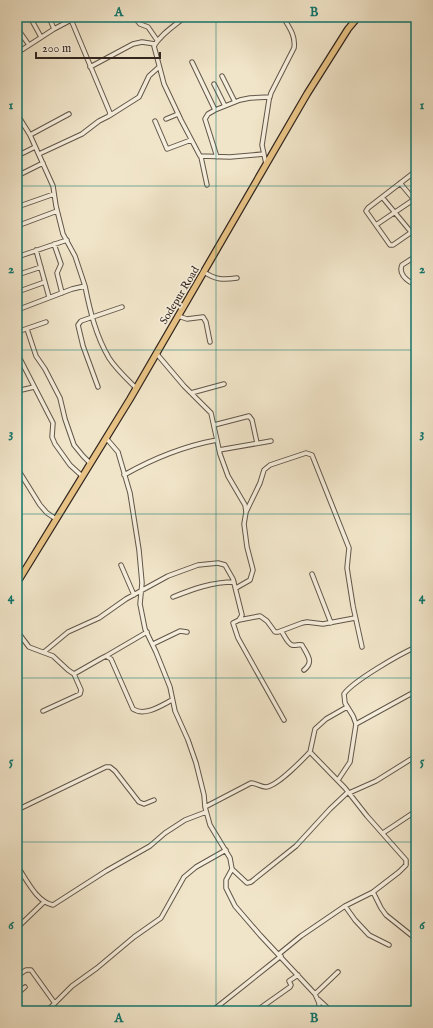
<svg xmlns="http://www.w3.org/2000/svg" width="433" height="1028" font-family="'IM FELL English',serif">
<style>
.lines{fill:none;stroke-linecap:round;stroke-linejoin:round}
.street-casing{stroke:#61564a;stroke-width:5.5}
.primary-casing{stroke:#31261f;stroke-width:8}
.street{stroke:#f6eedc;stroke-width:3.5}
.primary{stroke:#e8c284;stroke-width:5.5}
.grid{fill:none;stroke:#0f766e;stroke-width:1;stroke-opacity:0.55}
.labels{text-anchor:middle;stroke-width:3;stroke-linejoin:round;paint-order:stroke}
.street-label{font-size:11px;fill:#31261f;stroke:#f6eedc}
.neatline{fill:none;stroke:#0f766e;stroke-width:1.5}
.grid-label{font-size:13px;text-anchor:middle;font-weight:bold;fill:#0f766e}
</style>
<rect width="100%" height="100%" fill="#f1e5c9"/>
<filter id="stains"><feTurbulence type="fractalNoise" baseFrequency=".005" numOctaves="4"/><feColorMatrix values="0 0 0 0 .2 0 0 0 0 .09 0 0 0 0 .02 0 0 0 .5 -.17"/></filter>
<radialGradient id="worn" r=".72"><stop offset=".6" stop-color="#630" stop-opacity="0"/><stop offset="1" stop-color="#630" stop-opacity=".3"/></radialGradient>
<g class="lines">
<defs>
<path id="street" d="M30,17l11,20
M134,17l6,7 8,3 9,13
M185,17c-11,9 -24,17 -31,29l10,38 17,36 19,36 30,1 34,-3
M71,20l6,-3
M17,28l12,17
M17,53l37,-24
M192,62l23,48
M90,67l43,-23 9,-2 13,2
M222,76l13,26
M214,84l11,22
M17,114l13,21 23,51 3,20 7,28 12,22 10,30 -13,3 -55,21
M109,116l30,-19 10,-21 10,-9
M166,119l12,-5
M155,121l12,28 24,-9
M30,135l39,-21
M39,154l43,-20 17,-13 10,-5 1,-3 -38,-91 -1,-2 -17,9 -5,-12
M17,156l18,-9
M201,157l6,28
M217,157l-12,-38 3,-5 7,-4 25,-10 10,-2 20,-1
M266,164l-4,-19 7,-45 2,-7 23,-45c2,-12 -5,-21 -11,-31
M416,171l-48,37 -2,3 24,34h3l23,-16
M17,176l26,-13
M400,183l16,19
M382,197l29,35
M17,207l37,-13
M376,225l40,-27
M17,226l40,-15
M54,244l7,20 -4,9 5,20
M36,250l13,47
M416,256l-14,9c-3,7 2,13 8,17l6,-2
M17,257l50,-17
M204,272c12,8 19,8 33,6
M17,275l24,-8
M85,286c5,25 11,50 24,72 7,11 18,21 27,30
M17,292l28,-10
M178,316l9,3 16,-2 3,5 4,20
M27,329l9,27 9,13 15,29 5,21 9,26 9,11 7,7
M17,332l29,-10
M17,353l36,70 -1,14 3,7 15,21 12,11
M156,353l28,33 27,27 9,41 8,22 17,29 1,7 -2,12 3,23 6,23 -3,10 -14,8
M98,387l-15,-41 -5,-21 3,-4 41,-14
M17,391l17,-4
M191,393l33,-9
M214,425l35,-9 3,4 5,23
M106,438l12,14 12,41 9,57 3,33 -2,21 5,25 11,23 14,35 5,24 13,29 8,23 8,32 1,12 5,18 20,33 2,11 -6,11v8l9,18 25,29 55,59 4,9v8
M219,450l52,-9
M17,468l23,37 7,8 9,6
M124,475c30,-17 60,-29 93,-35
M246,512l14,-29 4,-13 6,-5 36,-12 6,2 37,93 -2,20 6,38 9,41
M121,565l13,30
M312,574l19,49
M173,597c20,-8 39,-15 61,-15
M239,620l21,-4 7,5 8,11h3l24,-9 5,-1 16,2 32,-6
M17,631l12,16 24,9 15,14 6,4 28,-16 4,-2 5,3 22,50c12,8 29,-4 39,-9
M282,632c2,3 6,12 10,13 4,1 6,-1 10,0 6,11 12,17 2,25
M153,644l27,-13 7,1
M44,652l24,-20 31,-14 27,-19 42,-23 30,-11 20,-2 7,2 8,14 9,36 -3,5 -6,3 5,15 46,82
M106,656l41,-24
M43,711l37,-17 1,-4 -7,-16
M356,724l60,-33
M310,752l5,-23 11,-10 21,-12
M338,780l12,-18 6,-38 -3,-8 -8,-13 -1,-9c9,-13 56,-40 72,-47
M349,793l27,-12 40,-25
M205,807l46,-24c5,0 10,4 15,4 12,-1 36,-27 44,-35l35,36 22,28 39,44v5l-7,7 -26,20 -28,14 -44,30 -22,18
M17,810l89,-43h4l5,4 24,31 5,2 10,-4
M383,833l33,-22
M17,866c9,12 19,36 36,39l53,-34 44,-25 15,-13 20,-13 21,-8
M232,869l15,14 4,-1 45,-36 34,-37 18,-17
M373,892l8,16 5,7 30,24
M345,906l10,14 14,15 20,10
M17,928l27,-26
M17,976l9,-6h5l23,32
M17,994l8,-7
M315,994l23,-22
M318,999l13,12
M47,1011l25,-25 25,-18 37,-31 27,-19 23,-41 12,-10 30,-17
M212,1011l69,-55
M256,1011l34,-24 1,-2 -2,-4 9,-6"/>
<path id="primary" d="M17,583l113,-184 177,-305 41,-65 10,-12"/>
</defs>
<use href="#street" class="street-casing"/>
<use href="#primary" class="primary-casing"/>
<use href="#street" class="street"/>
<use href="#primary" class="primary"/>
</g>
<path class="grid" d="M216,17v994M17,186h399M17,350h399M17,514h399M17,678h399M17,842h399"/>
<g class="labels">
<g class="street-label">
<text transform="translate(179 295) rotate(-59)" y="4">Sodepur Road</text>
</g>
</g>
<rect width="433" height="1028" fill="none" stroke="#f1e5c9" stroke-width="44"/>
<path d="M36 52v6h124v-6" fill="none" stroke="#31261f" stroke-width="2"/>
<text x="42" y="52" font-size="12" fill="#31261f" stroke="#f6eedc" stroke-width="3" paint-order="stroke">200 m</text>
<rect x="22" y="22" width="389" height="984" class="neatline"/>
<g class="grid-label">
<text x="119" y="16">A</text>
<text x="314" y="16">B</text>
<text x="11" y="109">1</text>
<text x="422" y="109">1</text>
<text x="11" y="273">2</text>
<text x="422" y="273">2</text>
<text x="11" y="437">3</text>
<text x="422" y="437">3</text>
<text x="11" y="601">4</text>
<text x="422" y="601">4</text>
<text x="11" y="765">5</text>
<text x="422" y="765">5</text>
<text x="11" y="929">6</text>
<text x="422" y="929">6</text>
<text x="119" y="1022">A</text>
<text x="314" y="1022">B</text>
</g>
<rect width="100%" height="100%" filter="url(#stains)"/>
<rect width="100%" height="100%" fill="url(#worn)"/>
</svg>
